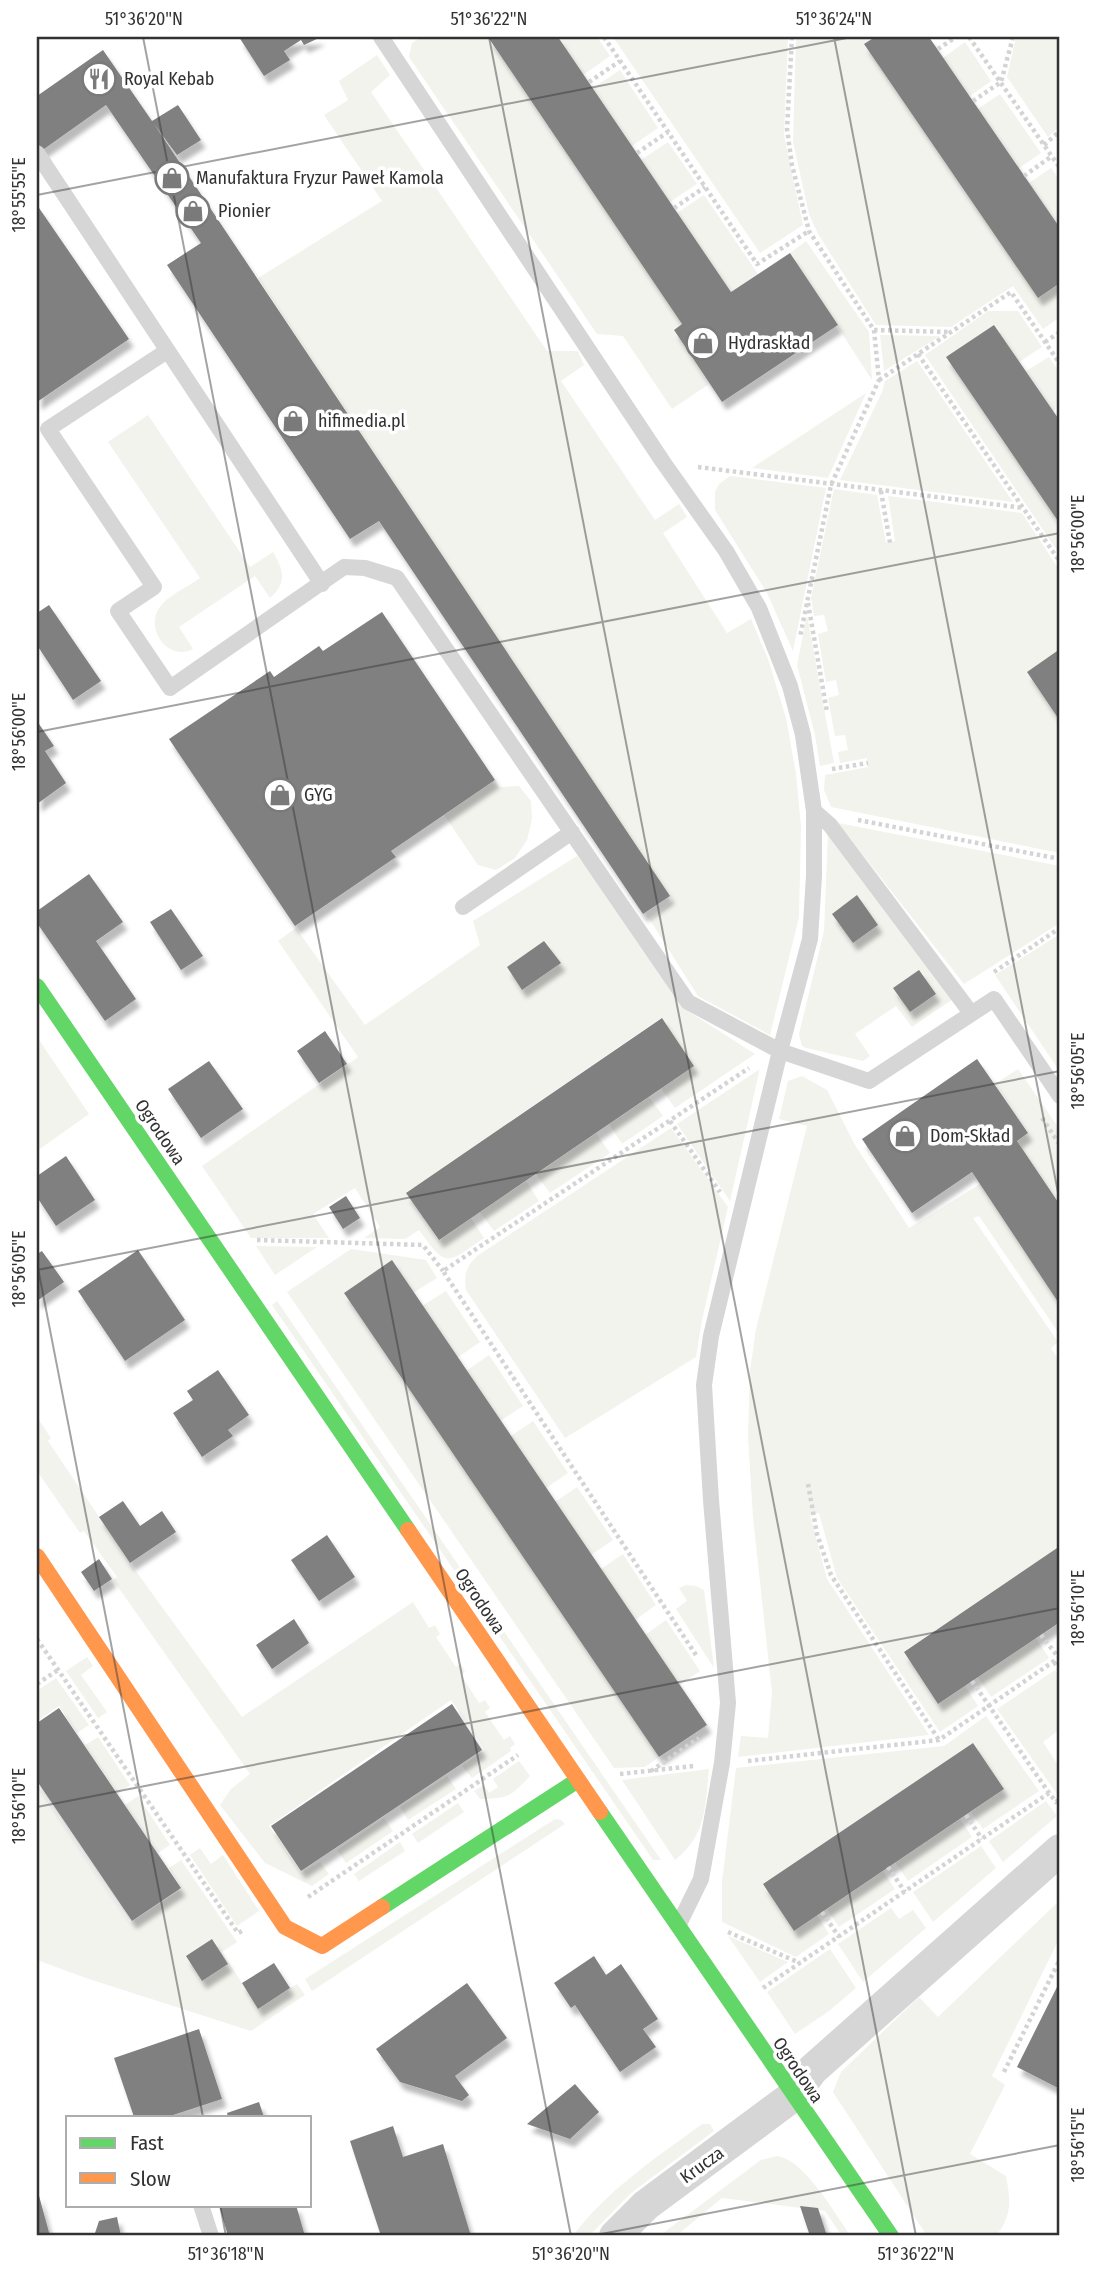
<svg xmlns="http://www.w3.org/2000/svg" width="1097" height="2273" font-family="'Fira Sans Condensed',sans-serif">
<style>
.green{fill:#f2f3ed}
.building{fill:#808080;filter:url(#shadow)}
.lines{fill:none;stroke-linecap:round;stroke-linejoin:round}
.path{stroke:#d4d4d4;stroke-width:4.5;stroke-dasharray:3.5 3.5;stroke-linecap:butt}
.lane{stroke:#d6d6d6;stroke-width:16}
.street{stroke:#d6d6d6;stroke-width:32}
.fast{stroke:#63d668;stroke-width:16}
.slow{stroke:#ff974d;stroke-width:16}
.ticks{fill:none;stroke:#323232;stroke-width:2;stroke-opacity:0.45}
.labels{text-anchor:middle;stroke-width:7;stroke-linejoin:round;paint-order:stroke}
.poi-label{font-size:18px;fill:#323232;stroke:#fff;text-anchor:start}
.street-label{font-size:18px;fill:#323232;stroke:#fff}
.neatline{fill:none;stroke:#323232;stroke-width:2.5}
.ticks-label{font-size:18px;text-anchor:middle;fill:#323232}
</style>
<defs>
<filter id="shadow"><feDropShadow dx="4.5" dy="8" stdDeviation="2" flood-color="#0004"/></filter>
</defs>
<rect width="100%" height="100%" fill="#fff"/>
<path class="green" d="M421,37h67l194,287 -8,6 35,54 -37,25 -49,-73 -26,-2 -188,-277 3,-14z
M558,37h39l13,19 -27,19z
M613,37h175l-4,98 19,90 -43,28z
M796,37h79l-10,7 173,254 22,-15v34l-17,12 -30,-43 -62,41 -75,-2 -58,-91 -9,-20 -16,-72z
M1016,37h44v89l-12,11 -41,-60z
M965,42l26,39 -21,15 -27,-38z
M377,55l13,20 -19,17 176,259h31l6,14 -23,16 94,139 24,-16 8,13 -24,16 64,100 24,-14 17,40 18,59 10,56 5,53 -2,90 -29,118 -72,-39 -48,-76 23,-19 -415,-623 124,-77 -58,-86 24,-15 -9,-19z
M620,70l38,58 -26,18 -39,-58z
M1000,94l41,59 -22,15 -41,-59z
M668,142l29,42 -27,18 -29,-42z
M1051,168l9,13v40l-4,2 -27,-40z
M704,195l54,79 -27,18 -54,-79z
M806,241l63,91 3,48 -82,-127z
M988,311h30l24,36 -23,15 -25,-37 -47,32 113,167v31l-135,-200z
M880,335l60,1 -56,35z
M1049,357l11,16v33l-7,5 -27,-40z
M917,361l96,141 -173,-22 42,-88 3,-11z
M866,393l-38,85 -76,-10z
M148,415l102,152 23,-15c11,18 14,31 -3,46l-15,-22 -76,51 14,22c-25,13 -48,-20 -34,-41 9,-13 29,-21 41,-30l-92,-136z
M730,476l96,12 -33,163 -26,-58 -52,-83v-18l4,-8z
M834,489l43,6 9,48 9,-2 -7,-45 134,17 38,58v78l-33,23 33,49v132l-229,-46 -7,-17 1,-15 43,-8 -1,-9 -27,5 -2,-11 10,-2 -3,-15 -10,1 -7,-38 11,-3 -3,-15 -10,2 -8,-48 10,-3 -4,-16 -10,1 -3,-18z
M807,615l27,148 -14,3 -5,-31 -18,-70z
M495,780l4,7 20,-1 12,15 1,18 -5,21 -12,18 -19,12 -18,-5 -34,-50z
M838,823l222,43v57l-96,61z
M828,833l125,166 -41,28 -16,-21 -41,28 15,22 -7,5 -57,-13 -4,-2 -3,-12 25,-103z
M577,856l52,64 59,91 67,43 -80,54 -14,-20 33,-22 -33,-48 -254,174 31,48 33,-22 13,20c-38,26 -37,31 -65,-8l-14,9 -41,-1 16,-11 -25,-39 -42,26 16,24h-78l-49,-72 156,-109 -80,-116 18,-13 69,97 115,-80 -7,-24z
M1060,934v138l-65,-97z
M37,1037l52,77 -52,37z
M760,1069v-1l-30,133 -53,-77z
M1018,1069l42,61v75l-43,-64 11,-8 -33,-49z
M802,1076l25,14 28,55 54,83 71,-44 80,121v30l-81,-119 -6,2 85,124 -7,6 9,14v184l-156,106 34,52 27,-18 13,20 -38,26 -103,-154 -18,-65 -9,2 17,64 102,156 -191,22 3,-21 27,2 4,-45 -19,-176 -5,-80 2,-66 6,-42 51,-203 -28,-7 9,-38z
M649,1097l14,19 -41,28 -13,-20z
M671,1128l57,79 -26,113 -6,37 -131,81 -99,-148c-2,-16 0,-23 11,-34z
M596,1133l14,20 -60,40 -14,-19z
M526,1181l13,20 -45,30 -14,-19z
M256,1246l61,1 -42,28z
M351,1249l75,11 11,18 -24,15 -22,-32 -47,32 315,464 -14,10 -31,1 -327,-476z
M446,1291l34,51 -23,16 -35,-52z
M277,1301l384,559h-8l-381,-555z
M489,1355l34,51 -23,15 -34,-50z
M37,1417l14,21 -3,3 82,122 112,154 171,-115 16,26 6,-3 5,9 -4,3 20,30 5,-3 4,8 -4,3 18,28 6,-3 5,8 -5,4 19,28 6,-4 5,8 -5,4 1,3 -39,27 -10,-12 23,-16 -34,-50 -182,126 32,47 19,-11 9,12 -17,12 -47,-23 -45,-58 11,-16 19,-15 -137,-194 4,-3 -33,-46 -4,2 -43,-62z
M533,1421l35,52 -22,15 -35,-52z
M577,1487l36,53 -22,15 -36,-53z
M623,1554l33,51 -21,15 -34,-51z
M686,1585l10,1 8,4 10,78 -38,-59 11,-8 -8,-13z
M666,1620l34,51 -20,14 -35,-50z
M1036,1638l13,20 -58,39 -13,-20z
M87,1657l6,9 -12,9 26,37 -9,6 -32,-47z
M1055,1670l5,7v52l-17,13 17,26v24l-3,2 -60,-85z
M56,1678l33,47 -12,8 -18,-27 -22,15v-30z
M986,1716l53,75 -56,38 -12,-17 32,-23 -30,-46 -210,141 54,31 12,19 -33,23 -74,-35v-40l14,-114 208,-22z
M98,1737l32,48 -12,9 -33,-49z
M519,1761l11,15c-20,21 -21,22 -50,23l-6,-8 10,-6 5,8 9,-6 -5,-8z
M709,1769c-4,37 -2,66 -34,91l-53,-80z
M447,1776l9,13 -48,31 -8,-13z
M37,1785l93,138 52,-34 -13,-21 12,-8 56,82 -15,10 36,56 39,-24 8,11 -54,36 -165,-53 -49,-18z
M138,1796l32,49 -12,8 -33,-48z
M1046,1801l11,15 -54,46 -14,-21z
M458,1803l6,9 -46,31 -6,-9z
M384,1818l9,13 -47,32 -9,-13z
M555,1819l6,1 4,4 -253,167 -7,-12z
M960,1819l12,18 -64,44 -13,-19z
M400,1842l5,9 -46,30 -5,-7z
M981,1846l15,22 -63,54 -20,-30z
M200,1848l11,16 12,-9 36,56 -22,15 -47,-71z
M883,1871l12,18 -56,38 -12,-18z
M1060,1900v37l-68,139 13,9 -35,69 36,22c5,26 6,39 -10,60h-69l-94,-144 8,-20 78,-75 19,20z
M891,1908l8,11 14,-9 13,18 -63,54 -25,-38z
M728,1936l60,26 -28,20z
M830,1949l26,39 -27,23 -34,23 -28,-42z
M702,2124h8l4,7 -83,62 -42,43h-16c35,-47 83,-78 129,-112z
M777,2156c27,3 58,58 74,80h-9l-17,-25 -103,-13 -46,38h-17l102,-76z"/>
<path class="building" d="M239,37h82l-17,8 -3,-5 -17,11 6,9 -26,16z
M488,37h70l173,255 59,-39 48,72 -116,77 -48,-72 8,-6z
M875,37h54l131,191v55l-22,15 -174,-254z
M103,50l49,71 26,-16 23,35 -24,15 -23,-31 516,772 -27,18 -264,-393 -29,18 -183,-274 34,-22 -95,-138 -69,49v-58z
M37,205l92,134 -92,63z
M994,325l66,96v103l-114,-167z
M49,605l52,76 -28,19 -36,-55v-32z
M382,612l113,168 -104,71 5,6 -101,69 -126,-187 101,-68 4,6 45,-31 4,5z
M1060,649v72l-33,-49z
M37,721l17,25 -9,5 21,32 -29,21z
M89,874l34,48 -27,19 40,58 -31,22 -68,-98v-12z
M857,895l21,30 -25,18 -21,-29z
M171,909l32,47 -22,14 -31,-48z
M544,941l17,22 -39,27 -15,-23z
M919,970l17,24 -26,18 -17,-24z
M662,1018l32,48 -255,174 -33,-47z
M325,1031l22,33 -28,19 -22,-32z
M977,1059l51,74 -11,8 43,64v100l-88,-133 -60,41 -50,-74z
M209,1061l34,48 -42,29 -33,-49z
M66,1156l29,44 -39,26 -19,-29v-21z
M346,1196l14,22 -17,11 -14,-22z
M138,1250l47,70 -60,41 -47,-70z
M42,1251l22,31 -27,19v-47z
M392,1260l315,465 -48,32 -315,-464z
M218,1370l31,45 -21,15 5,6 -31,21 -29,-44 20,-13 -6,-9z
M123,1501l17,25 22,-15 14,21 -46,31 -31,-46z
M327,1535l28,42 -36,24 -28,-41z
M1060,1546v76l-122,82 -34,-52z
M99,1559l13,20 -18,12 -13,-19z
M294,1619l15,24 -37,26 -16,-24z
M452,1704l30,46 -181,121 -30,-45z
M59,1708l122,180 -49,33 -95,-140v-58z
M973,1743l31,46 -210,142 -31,-47z
M212,1939l16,25 -26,17 -16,-25z
M594,1956l12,19 15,-11 37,55 -15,10 13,18 -36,25 -45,-67 -4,3 -17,-25z
M274,1963l16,25 -32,21 -16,-26z
M1060,1981v108l-43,-22z
M467,1983l40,55 -52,38 14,19 -7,6 -62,-19 -24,-33z
M199,2029l23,70 -55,18h-33l-20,-59z
M575,2084l24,28 -29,27 -43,-15z
M259,2102l5,15h-36l-1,-4z
M393,2126l10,31 40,-13 28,92h-90l-31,-95z
M38,2192l12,44h-13z
M219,2205h77l9,31h-77z
M800,2206l18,2 9,28h-17z
M117,2217l4,19h-27l5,-15z"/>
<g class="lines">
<path class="path" d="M604,37l153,227 52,-33
M792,37l-5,92 5,36 17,66 65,99 5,50 -48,105 -31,152
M969,37l91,131
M938,49l18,-12
M589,82l31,-21
M973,101l28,-19 12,-45
M1044,145l16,-14
M637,153l31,-21
M1024,176l28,-20
M674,208l31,-21
M874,330l75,2
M1045,342l15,-10
M918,354l142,208
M879,380l132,-88 49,72
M698,467l326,41
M881,491l9,52
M808,603l19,109
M832,769l36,-6
M858,820l202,39
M994,972l66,-44
M1042,1118l18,27
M670,1121l50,71
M257,1240l166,5 20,26
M808,1484l9,50 14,41 108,165
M1041,1635l18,23
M37,1639l201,294 4,-2
M696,1655l-253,-384 306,-203
M1054,1662l6,8
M972,1681l77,112 7,9 4,-4
M37,1684l21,-14
M748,1761l191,-21 121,-83
M651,1771l48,-33
M620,1774l74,-8
M966,1815l16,24
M888,1867l17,25
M308,1897l210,-142
M822,1912l17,25
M728,1932l72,31
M763,1988l286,-195
M1004,2072l56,-113"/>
<path class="lane" d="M381,37l282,425 63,89 33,57 31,78 13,49 11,76v65l-4,63 -30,112 -69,285 -7,49 7,115 17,203 -6,60 -21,116 -22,45
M37,153l285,431
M167,351l-119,78 106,158 -36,24 52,77 174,-121 21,1 32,10 291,424 92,49 89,30 125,-82 66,97
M814,811l16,14 141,188
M463,907l109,-75
M201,2205l10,31"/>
<path class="street" d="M615,2236l31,-31 147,-109 19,-26 248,-220"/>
<path class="fast" d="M37,986l371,544
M600,1812l291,424
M382,1907l196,-127"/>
<path class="slow" d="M408,1530l192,282
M37,1556l248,371 37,19 60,-39"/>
</g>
<path class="ticks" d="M143,37l428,2199M489,37l427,2199M834,37l226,1166M37,195l815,-158M37,732l1023,-199M37,1263l166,854M37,1270l1023,-199M37,1807l1023,-199M220,2205l6,31M591,2236l469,-91"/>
<defs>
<symbol id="restaurant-ring" viewBox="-11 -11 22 22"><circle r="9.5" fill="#fff" stroke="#7a7a7a" stroke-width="1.5"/><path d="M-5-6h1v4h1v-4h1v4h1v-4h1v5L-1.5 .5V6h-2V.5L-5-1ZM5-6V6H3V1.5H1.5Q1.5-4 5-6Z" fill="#7a7a7a"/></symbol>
<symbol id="shop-ring" viewBox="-11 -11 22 22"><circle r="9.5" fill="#fff" stroke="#7a7a7a" stroke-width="1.5"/><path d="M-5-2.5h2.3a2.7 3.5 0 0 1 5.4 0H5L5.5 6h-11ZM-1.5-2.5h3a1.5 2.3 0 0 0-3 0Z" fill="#7a7a7a"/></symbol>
</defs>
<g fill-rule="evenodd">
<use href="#restaurant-ring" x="80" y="60" width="38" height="38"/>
<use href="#shop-ring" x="153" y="159" width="38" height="38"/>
<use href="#shop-ring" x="174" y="192" width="38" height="38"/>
<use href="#shop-ring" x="684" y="324" width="38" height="38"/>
<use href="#shop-ring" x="274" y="402" width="38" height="38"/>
<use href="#shop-ring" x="261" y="776" width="38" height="38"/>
<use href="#shop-ring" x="886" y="1117" width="38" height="38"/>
</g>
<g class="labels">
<g class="poi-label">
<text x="124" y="85">Royal Kebab</text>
<text x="196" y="184">Manufaktura Fryzur Paweł Kamola</text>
<text x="218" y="217">Pionier</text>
<text x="728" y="349">Hydraskład</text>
<text x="318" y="427">hifimedia.pl</text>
<text x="304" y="801">GYG</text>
<text x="930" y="1142">Dom-Skład</text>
</g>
<g class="street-label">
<text transform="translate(160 1132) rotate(56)" y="6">Ogrodowa</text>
<text transform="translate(480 1601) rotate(56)" y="6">Ogrodowa</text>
<text transform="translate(798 2070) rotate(56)" y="6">Ogrodowa</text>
<text transform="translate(702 2165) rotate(-36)" y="6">Krucza</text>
</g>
</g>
<rect width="1097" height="2273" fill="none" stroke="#ffffff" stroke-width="77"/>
<rect x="66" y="2116" width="245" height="91" fill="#ffffff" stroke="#adadad" stroke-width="2"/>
<rect x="80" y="2138" width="35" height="10" fill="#63d668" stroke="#adadad" stroke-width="2"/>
<text x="130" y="2150" font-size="21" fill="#323232">Fast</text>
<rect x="80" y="2173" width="35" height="10" fill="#ff974d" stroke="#adadad" stroke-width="2"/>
<text x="130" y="2186" font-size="21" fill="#323232">Slow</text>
<rect x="38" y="38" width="1020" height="2196" class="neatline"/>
<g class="ticks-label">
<text x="144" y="25">51°36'20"N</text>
<text x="489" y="25">51°36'22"N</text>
<text x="834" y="25">51°36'24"N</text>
<text transform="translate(19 195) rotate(-90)" y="6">18°55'55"E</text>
<text transform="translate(1078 534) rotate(-90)" y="6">18°56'00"E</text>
<text transform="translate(19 732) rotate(-90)" y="6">18°56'00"E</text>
<text transform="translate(1078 1071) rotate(-90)" y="6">18°56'05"E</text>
<text transform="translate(19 1269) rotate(-90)" y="6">18°56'05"E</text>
<text transform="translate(1078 1608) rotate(-90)" y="6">18°56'10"E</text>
<text transform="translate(19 1806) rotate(-90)" y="6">18°56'10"E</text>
<text transform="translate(1078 2145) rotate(-90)" y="6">18°56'15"E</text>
<text x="226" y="2260">51°36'18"N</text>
<text x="571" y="2260">51°36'20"N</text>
<text x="916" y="2260">51°36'22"N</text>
</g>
</svg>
